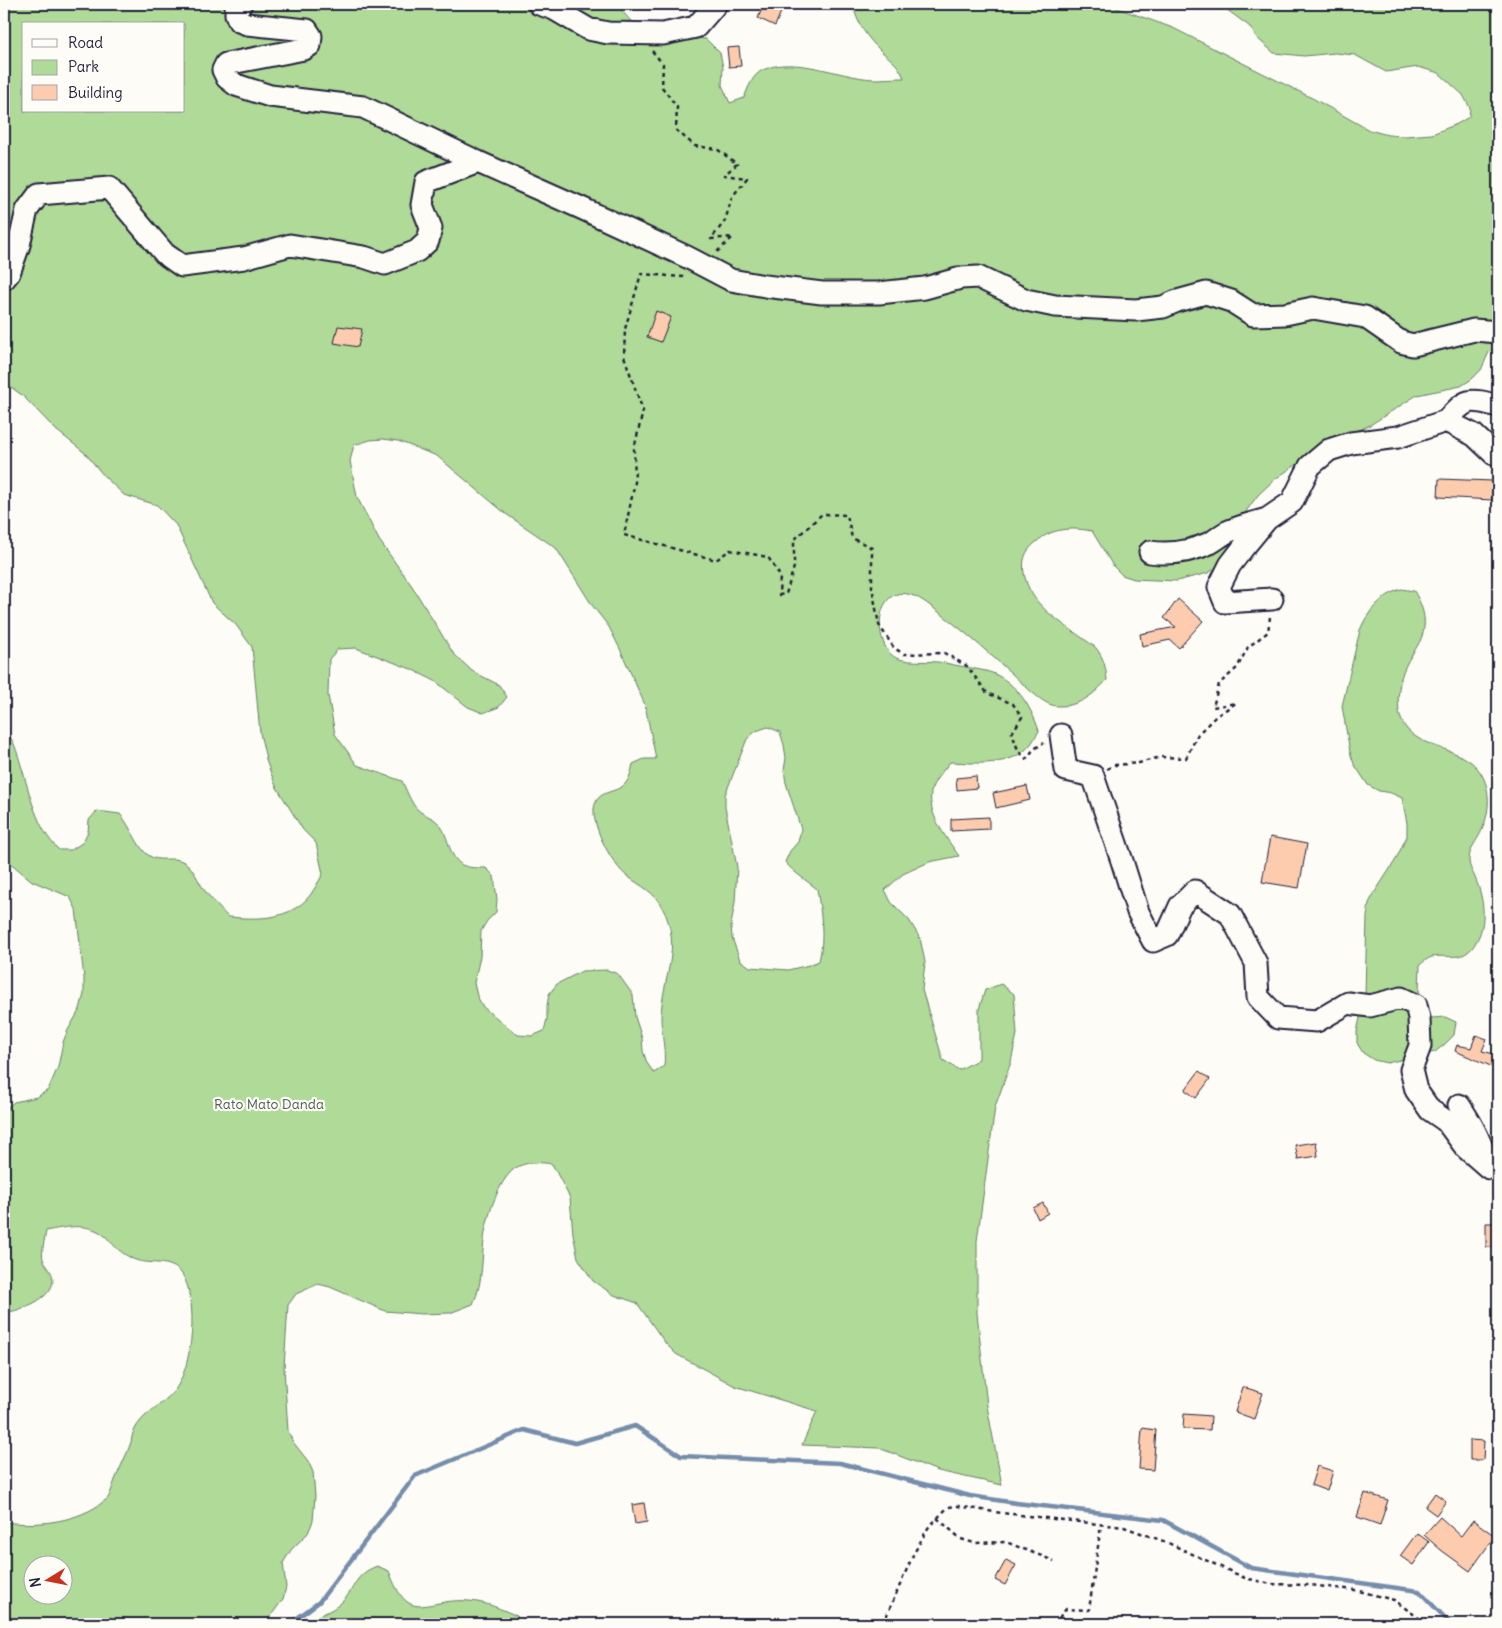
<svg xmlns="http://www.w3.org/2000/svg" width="1502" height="1628" font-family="Delius,sans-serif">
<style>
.green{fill:#b0da97;stroke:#697e69;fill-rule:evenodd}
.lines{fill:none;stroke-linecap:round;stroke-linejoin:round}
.stream{stroke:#748dab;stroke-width:4.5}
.building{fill:#fdcbad;stroke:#22223b}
.minor-casing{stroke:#22223b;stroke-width:25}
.path{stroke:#22223b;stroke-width:2.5;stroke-dasharray:4 4;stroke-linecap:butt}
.minor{stroke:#fdfcf7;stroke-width:21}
.labels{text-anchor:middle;stroke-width:4.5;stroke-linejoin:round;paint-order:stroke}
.park-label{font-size:14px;fill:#4d5957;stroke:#fdfcf7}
</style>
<rect width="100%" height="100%" fill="#fdfcf7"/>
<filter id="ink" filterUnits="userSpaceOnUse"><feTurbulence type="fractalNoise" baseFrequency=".02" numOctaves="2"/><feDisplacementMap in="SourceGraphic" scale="10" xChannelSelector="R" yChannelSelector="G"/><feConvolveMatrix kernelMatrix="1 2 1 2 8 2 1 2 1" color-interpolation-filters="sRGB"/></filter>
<g filter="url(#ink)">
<path class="green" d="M4,4h612l20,23 14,7 56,5 14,14 3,14 -1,18 8,18 14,-5c4,-10 9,-24 19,-28 31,-15 76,7 110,9 10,0 20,-1 31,-1 -7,-16 -11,-16 -23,-27 -14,-13 -25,-29 -28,-47h253l67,24 141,71 55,31 19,5 17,1 27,-2 25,-10 12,-7 1,-9 -7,-13 -24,-22 -21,-6 -32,5 -31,-17 -20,-2 -31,3 -30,-3 -17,-15 -8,-12 -30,-22h279v340l-9,8 -8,18 -9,9 -11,7 -44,9 -47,30 -52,25 -43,29 -17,16 -11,15 -14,37 -12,18 -13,8 -31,8 -43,-2 -12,-4 -9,-9 -21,-35c-21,-4 -41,-3 -57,12 -10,8 -13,17 -11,30 6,32 33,46 57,64 4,3 11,7 15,11 8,10 10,20 11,32 -13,14 -26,26 -48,26 -2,0 -5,0 -7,-1 -12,-3 -32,-24 -42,-33 -27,-24 -55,-49 -85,-70 -52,-35 -56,48 -26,57 13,4 31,1 46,4 13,3 27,5 41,8 27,7 45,34 53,60 -3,4 -5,9 -8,13 -19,24 -55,19 -81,18 -5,7 -15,17 -18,26 -7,24 14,49 27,68l-30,6 -26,12 -18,16 6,12 18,18 11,18 5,24 -3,28 21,70 16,10 20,-11v-50l6,-19 16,-6 13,10 3,40 -6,28 -16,45 -18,134v72l10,93 15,79 -64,-14 -59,-23 -77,-3 15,-34 -82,-25 -59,-32 -10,-10 -29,-41 -23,-8 -21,-14 -15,-23 -5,-24 -3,-36 -18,-34c-12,-2 -27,-3 -38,5 -16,13 -25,44 -29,63 -4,25 -1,49 -12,72l-23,9 -28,1 -37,-3 -55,-24 -12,-3 -22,10 -8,11 -4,63 4,63 5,11 15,19 5,11 2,24 -2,25 -5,12 -17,17 -8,13 3,24 -3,12 -18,25h-261v-102c31,4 68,1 95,-17 2,-2 7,-5 9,-7 3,-5 5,-13 7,-18 5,-13 12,-25 16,-38 1,-4 1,-8 3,-11 8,-18 29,-26 40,-40 19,-23 25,-91 8,-117 -11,-16 -34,-8 -49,-15 -12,-6 -18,-12 -26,-21 -16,-17 -42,-11 -61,-7 -1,8 -5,21 -3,28 3,7 10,13 10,21 0,19 -34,31 -49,33v-203l10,-8 23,-5 11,-7 10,-23 5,-25 5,-12 12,-21 4,-15v-16l-8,-69 -6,-12 -38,-16 -24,-20 -4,-10v-121c10,8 13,23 17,35 9,29 15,63 38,85h12l11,-7 6,-11 1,-12 8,-9 23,3c10,11 18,34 28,41 11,8 23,1 34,6 11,4 16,21 23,30 7,9 15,18 23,26 28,2 56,4 78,-17 7,-7 12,-18 17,-26l-7,-31 -13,-13 -27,-44 -9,-23 -7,-30 -8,-86 -16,-22 -24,-22 -36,-78 -19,-20 -33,-10 -20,-19 -19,-23 -29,-23 -33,-34 -19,-14zM24,24h160v87h-160zM383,439l15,2 39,15 69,58 50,34 36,57 17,22 11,22 25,56 11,54h-12l-11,5c-2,8 -3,14 -8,20 -9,10 -29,5 -31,25 -2,18 19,57 33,67 15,11 27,15 36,33 20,39 -1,68 -2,108 0,17 5,32 3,49l-10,7 -7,-10 -4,-12 -1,-13 -7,-21 -2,-22 -15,-21 -11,-4 -25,1 -25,13 -8,10 -2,12v13l-3,12 -12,5 -14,-1 -35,-28 -6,-11 -3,-13 6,-26 1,-26 6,-10 9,-9 1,-13 -3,-23 -8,-8c-8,0 -17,0 -24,-3 -13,-8 -13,-26 -20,-37 -7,-12 -17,-11 -25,-19 -6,-6 -11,-20 -15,-28l-45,-16 -22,-31 -7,-39 1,-36 9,-10 18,-1 55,21 24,12 33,26 15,6 16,-6 8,-10 -8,-12 -27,-14 -19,-18 -41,-67 -33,-46 -22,-43 -7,-36 4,-16 16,-5zM768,727l12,5 4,13 2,13 -2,12 2,13 15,46 -3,13 -8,9 -5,11c9,11 21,18 32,27 4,24 8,48 2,72l-10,4 -21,5 -38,-3 -10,-7 -8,-22 -1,-13 4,-23 2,-35 -12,-60v-12l22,-56 9,-8zM32,1566h30v30h-30z
M1401,589l13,2c6,10 12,24 10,36 -1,15 -12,25 -18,38 -7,14 -10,35 -6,51 9,31 49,29 71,46 21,17 21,47 10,70 -4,9 -11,15 -12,27 0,9 4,13 7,21 8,19 11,44 0,62 -11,21 -27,12 -44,15 -4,1 -9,5 -12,8l-1,25 4,24 10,4 12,-1 11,5 -2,13 -9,9 -10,8 -48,11 -13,-3 -11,-7 -6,-10v-11l8,-38 2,-77 2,-14 6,-11 20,-31 12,-25v-13l-5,-25 -11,-5 -12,-2 -11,-6 -14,-21 -4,-12 -8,-46 18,-76c8,-19 21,-34 41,-41z
M377,1566l12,5c21,57 36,26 80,30 17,1 32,8 48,15l3,8h-219c13,-7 31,-12 41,-22 15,-15 11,-27 35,-36z"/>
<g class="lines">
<path class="stream" d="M289,1624l30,-22 96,-126 109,-46 51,13 60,-17 46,30 159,7 130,33 46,7 147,17 88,48 168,23 32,33"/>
</g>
<path class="building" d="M764,4l17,8 -6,14 -17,-8z
M739,47l2,19 -12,1 -2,-19z
M656,311l15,6 -10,25 -14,-5z
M338,326l24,3 -4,18 -24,-4z
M1439,479l54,2 -1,19 -54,-3z
M1178,599l25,22 -24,27 -9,-8 -28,6 -2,-12 36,-7 -12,-9z
M976,776l1,12 -20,2 -1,-12z
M1027,786l3,14 -34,8 -3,-15z
M989,817v12l-38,2v-12z
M1270,837l37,7 -8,44 -37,-6z
M1476,1035l11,4 -5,12 16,4v14l-43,-18 2,-6 14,3z
M1199,1071l11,8 -14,19 -11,-8z
M1316,1142l2,14 -20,3 -3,-14z
M1043,1203l5,10 -10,6 -5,-11z
M1486,1223h12v24h-12z
M1243,1387l20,6 -9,26 -19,-7z
M1184,1414l27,2 -1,14 -27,-1z
M1142,1428l14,2 -3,40 -14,-1z
M1470,1440l14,1 -1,19h-13z
M1317,1466l16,5 -6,20 -16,-6z
M1365,1493l23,7 -8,25 -23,-8z
M1435,1493l11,8 -10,14 -11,-8z
M644,1503l3,19 -12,2 -3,-19z
M1440,1517l21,19 12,-16 22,16 -25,35 -29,-21 -17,-15z
M1417,1533l12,9 -16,23 -13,-9z
M1006,1560l10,5 -11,20 -10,-5z"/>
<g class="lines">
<defs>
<path id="minor" d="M241,4l-5,2v8l3,7 8,3 60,6 4,6 -1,9 -6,4 -78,15 -3,6 4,8 9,7 34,11 93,11 115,55 101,45 108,50 44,23 34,6 57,7h57l46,-5 36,-10 17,-1 48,23 29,6 81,4 27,-3 14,-6 29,-8 25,8 22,14 32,-1 28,-6 52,9 36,25 12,3 61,-15 24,2
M539,4l15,5 34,20 20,4 55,1 33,-7 20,-23
M4,279l5,-6 10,-28 8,-35 12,-16 70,-6 56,66 17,12 62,-8 46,-13 74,12 21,7 32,-13 11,-10 3,-13 -9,-23 4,-23 52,-20
M1498,406c-30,-8 -31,-8 -52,15l28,14 20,19h4
M1150,552c20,3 42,-1 60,-9 6,-3 11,-8 17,-11 12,-6 26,-9 40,-13
M1272,599l-47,3 -6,-15 11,-22 13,-17 24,-29 25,-17 18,-36 19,-16 22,-7 47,-6 48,-16
M1061,735l5,35 27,6 29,85 16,51 15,29 14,-6 13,-29 15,-15 35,23 26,49 2,34 20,21 39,3 31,-18 22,3 31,-8 15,7 3,13 1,28 -9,24 5,20 14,20 16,11 20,27 23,20h9
M1459,1105c15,22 22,37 30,63"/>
</defs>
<use href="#minor" class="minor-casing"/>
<path class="path" d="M652,51l11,13 -1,23 15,20 -1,23 19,16 22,3 20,15 -13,11 23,3 -15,19 -7,24 -14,18 22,-2 -16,15
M684,277l-43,-3 -16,55 -1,27 19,55 -9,38 1,33 -11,53 92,25 14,-10 38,7 12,19 -1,19 7,-1 8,-27v-27l28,-26 25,1 5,23 20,10v39l7,38 15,23 10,6 40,-1 23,13 20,27 26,11 9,13 -10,16 6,17 8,9 8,-10 10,-6
M1107,769l8,-4 24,-2 22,-6 25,1 12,-24 18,-18 20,-13 -23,4 6,-23 18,-16 11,-21 20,-15 2,-15
M937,1518l24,21 13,4 32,-1 48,19
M883,1624l30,-69 15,-27 20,-21 10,-1 36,6 130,15 42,15 79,36 26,6 38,1 46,5 39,10 33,24
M1054,1624l12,-15 23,1 12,-85"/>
<use href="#minor" class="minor"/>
</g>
</g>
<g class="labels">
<g class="park-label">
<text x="269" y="1109">Rato Mato Danda</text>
</g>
</g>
<rect width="1502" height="1628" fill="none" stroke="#fdfcf7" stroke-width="20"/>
<rect x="10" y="10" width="1482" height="1608" fill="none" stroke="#22223b" stroke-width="2" filter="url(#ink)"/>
<rect x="22" y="22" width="162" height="90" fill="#fdfcf7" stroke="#a5a5ac"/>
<rect x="32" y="39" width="25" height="8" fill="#fdfcf7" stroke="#a5a5ac"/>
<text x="68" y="48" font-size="15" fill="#22223b">Road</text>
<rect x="32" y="60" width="25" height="15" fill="#b0da97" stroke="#a5a5ac"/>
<text x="68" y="72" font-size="15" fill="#22223b">Park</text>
<rect x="32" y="85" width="25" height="15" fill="#fdcbad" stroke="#a5a5ac"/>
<text x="68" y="98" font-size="15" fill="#22223b">Building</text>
<g transform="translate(48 1580) rotate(260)"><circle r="24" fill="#fdfcf7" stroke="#a5a5ac"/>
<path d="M0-4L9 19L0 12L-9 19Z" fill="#c8321e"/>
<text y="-8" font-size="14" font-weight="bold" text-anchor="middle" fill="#22223b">N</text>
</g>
</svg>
